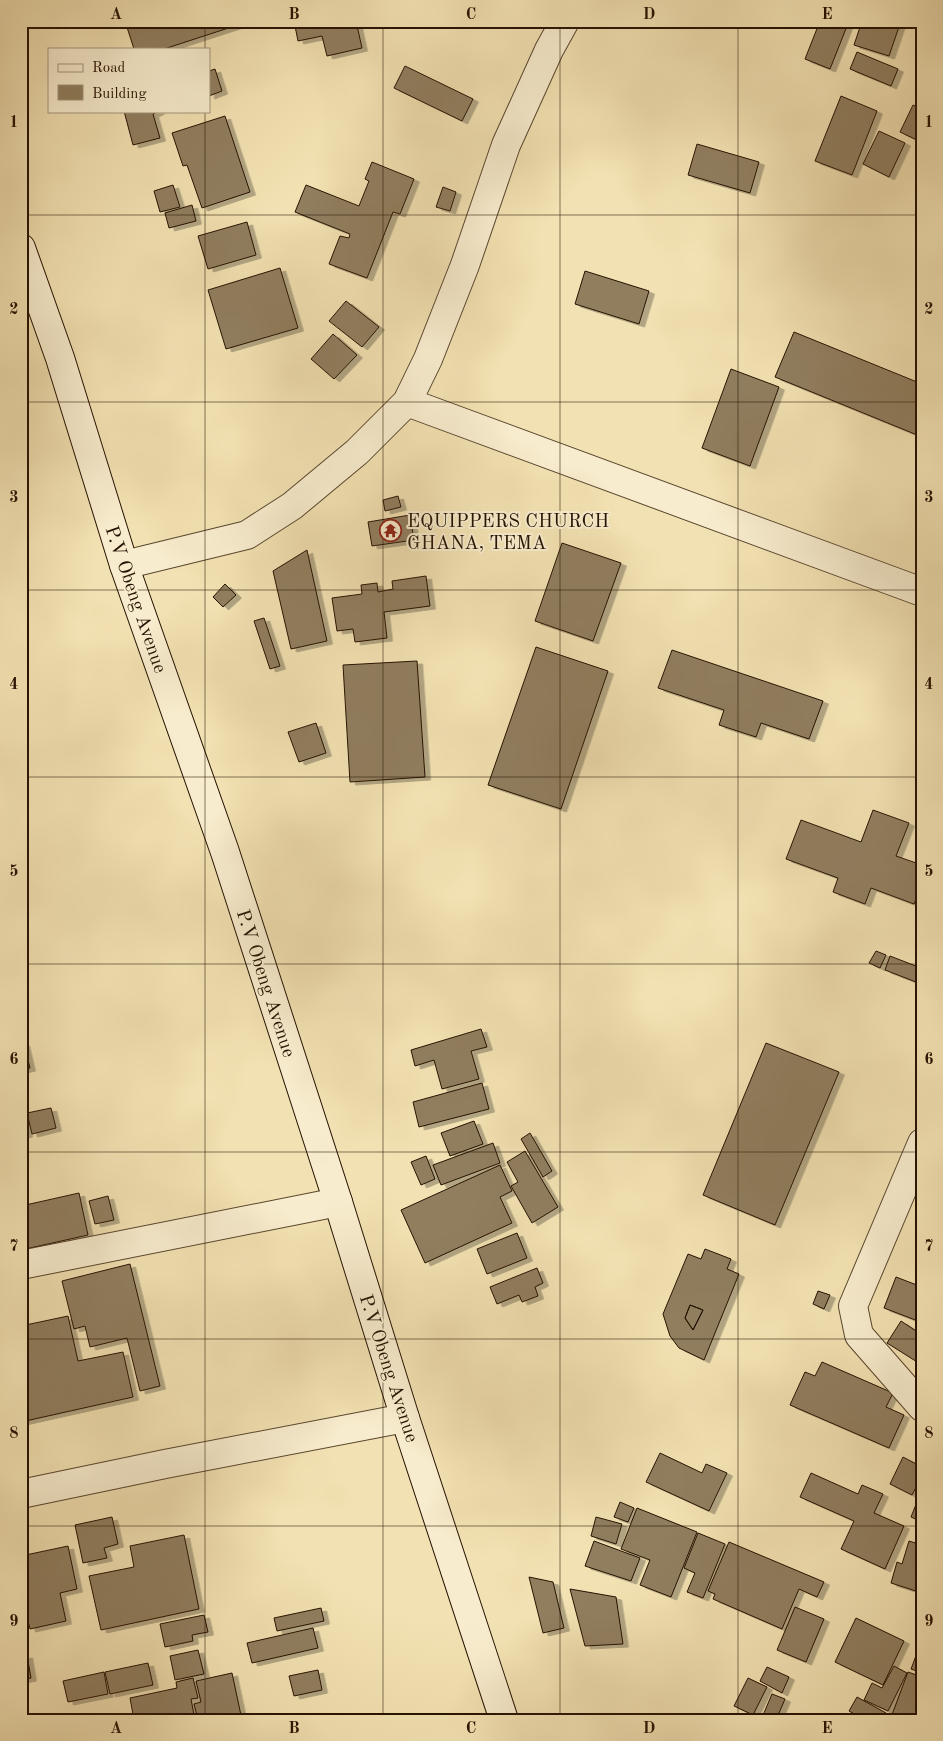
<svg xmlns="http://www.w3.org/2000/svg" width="943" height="1741" font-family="'Old Standard TT',serif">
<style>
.building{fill:#907e5e;stroke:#261202;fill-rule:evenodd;filter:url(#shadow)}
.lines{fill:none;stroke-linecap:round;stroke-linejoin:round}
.minor-casing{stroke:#59462e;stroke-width:30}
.secondary-casing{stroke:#261202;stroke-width:30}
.minor{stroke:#f7eccd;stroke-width:28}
.secondary{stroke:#f7eccd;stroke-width:28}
.grid{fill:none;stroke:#261202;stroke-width:1;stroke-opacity:0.55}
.labels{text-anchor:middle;stroke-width:4;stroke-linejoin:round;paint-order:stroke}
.poi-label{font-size:19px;fill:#261202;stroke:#f7eccd;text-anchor:start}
.street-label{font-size:19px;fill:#261202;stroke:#f7eccd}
.neatline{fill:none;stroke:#261202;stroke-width:2}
.grid-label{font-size:16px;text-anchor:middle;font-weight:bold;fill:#261202}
</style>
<defs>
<filter id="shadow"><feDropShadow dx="5.5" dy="3" stdDeviation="0" flood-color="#0004"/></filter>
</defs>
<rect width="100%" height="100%" fill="#f2e1b2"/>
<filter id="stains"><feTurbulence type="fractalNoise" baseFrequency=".004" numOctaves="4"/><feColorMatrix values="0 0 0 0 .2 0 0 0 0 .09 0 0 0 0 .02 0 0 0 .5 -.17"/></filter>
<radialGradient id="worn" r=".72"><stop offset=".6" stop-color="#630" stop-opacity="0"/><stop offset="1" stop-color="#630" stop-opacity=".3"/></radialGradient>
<path class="building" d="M125,21h125l-86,28h-30z
M294,21h62l6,27 -35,8 -5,-20 -24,5z
M820,21h29l-19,48 -25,-10z
M862,21h39l-12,35 -35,-11z
M857,52l41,17 -7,17 -41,-17z
M405,66l68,33 -11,22 -68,-33z
M215,69l7,22 -13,5v-25z
M841,96l36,15 -25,64 -37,-14z
M913,105l9,4v26l-3,6 -19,-9z
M124,111h35l-6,3 7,24 -27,7z
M225,116l25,76 -48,16 -15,-43 -4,1 -11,-33z
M879,131l26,12 -16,34 -26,-13z
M697,144l62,18 -9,31 -62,-18z
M372,162l42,17 -14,35 -7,-2 -26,66 -38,-14 11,-28 9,2 1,-4 -55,-22 11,-27 53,21 10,-25 -4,-2z
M173,185l7,22 -20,5 -6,-21z
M443,187l13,5 -6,19 -14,-4z
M192,205l4,16 -27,7 -4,-15z
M247,222l9,33 -48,14 -10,-33z
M280,268l18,60 -72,21 -18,-59z
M585,271l64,20 -10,33 -64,-20z
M346,301l33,26 -17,20 -33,-26z
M794,332l128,52v53l-147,-60z
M333,334l24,21 -23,24 -23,-20z
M731,369l48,18 -29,79 -48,-18z
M398,496l3,11 -16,4 -2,-11z
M410,515l4,25 -42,6 -4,-24z
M562,543l59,20 -28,78 -58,-20z
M307,550l20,91 -36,8 -18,-78z
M426,576l4,30 -46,6 3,26 -32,4 -2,-13 -16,2 -5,-33 30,-4 -1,-9 16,-2 1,9 15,-3 -1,-8z
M225,584l11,11 -13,12 -10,-10z
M264,618l16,48 -10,3 -16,-48z
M536,647l72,24 -47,138 -73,-24z
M672,650l151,51 -14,38 -48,-16 -5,14 -37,-12 5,-15 -66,-22z
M417,661l8,116 -75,5 -7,-117z
M316,723l10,30 -27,9 -11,-30z
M873,810l36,13 -13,33 26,9v19l-8,20 -43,-16 -6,16 -32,-12 5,-14 -52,-19 15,-39 60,22z
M876,951l10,4 -6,13 -11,-5z
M890,956l31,12 -5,14 -31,-12z
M481,1029l6,18 -16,4 8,28 -37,10 -8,-29 -19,6 -4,-16z
M24,1043l6,25 -9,2v-26z
M766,1043l73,29 -64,153 -72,-30z
M482,1083l7,26 -70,18 -6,-25z
M21,1104l6,30 -6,1z
M51,1108l5,20 -24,6 -5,-21z
M474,1121l9,23 -33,12 -9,-23z
M530,1133l22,38 -9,6 -22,-38z
M493,1143l7,20 -59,22 -8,-20z
M525,1151l33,56 -26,16 -21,-37 7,-4 -11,-20z
M426,1156l9,23 -14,6 -10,-23z
M500,1165l12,26 -12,6 12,26 -87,40 -24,-53z
M79,1193l9,42 -67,15v-44z
M108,1196l6,24 -19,4 -6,-23z
M517,1233l10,25 -40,16 -10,-25z
M705,1249l26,10 -4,10 12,5 -35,86 -25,-12 -9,-12 -7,-22 25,-60 13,5zM690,1305l13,5 -10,20 -8,-12z
M130,1264l30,122 -20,5 -13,-53 -37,9 -5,-21 -11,3 -12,-48z
M537,1268l6,15 -8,4 3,9 -16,6 -3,-7 -22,9 -7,-17z
M896,1277l26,10v26l-4,8 -34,-13z
M818,1291l12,4 -6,14 -11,-5z
M690,1305l13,5 -10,20 -8,-12z
M68,1316l10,45 45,-9 10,45 -112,25v-96z
M901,1321l21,14v30l-35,-22z
M822,1362l71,31 -7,14 18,8 -15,33 -99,-43 15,-33 10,4z
M660,1453l42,20 4,-9 21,9 -18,38 -63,-29z
M903,1457l19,10v9l-10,19 -22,-11z
M811,1473l47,21 4,-9 21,9 -9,19 30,13 -19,43 -44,-20 13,-28 -54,-24z
M922,1489v33l-11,-5z
M620,1502l14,6 -6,14 -14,-5z
M637,1508l60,24 -26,65 -31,-12 10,-25 -29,-11z
M112,1517l6,27 -14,4 3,10 -24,5 -8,-38z
M596,1517l26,7 -6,20 -25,-8z
M698,1533l27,11 -22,54 -16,-6 8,-19 -11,-5z
M184,1535l15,74 -98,21 -12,-54 45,-9 -4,-21z
M594,1541l46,17 -9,23 -46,-15z
M909,1541l13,4v48l-31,-10 6,-21 5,2z
M729,1542l95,40 -7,15 -18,-8 -17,40 -69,-30 2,-5 -7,-3z
M68,1546l9,43 -17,4 6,28 -36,8 -4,-16h-5v-57z
M529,1577l24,5 11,46 -21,5z
M570,1589l46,8 7,47 -38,2z
M795,1607l29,12 -18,43 -29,-12z
M321,1608l3,13 -47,10 -3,-13z
M204,1615l4,17 -16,3 1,6 -28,6 -5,-23z
M856,1618l48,23 -21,44 -48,-23z
M313,1628l5,20 -66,15 -5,-20z
M920,1645l2,1v27l-11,-4z
M198,1650l6,24 -29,6 -5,-24z
M27,1655l4,23 -10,2v-24z
M148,1663l5,22 -43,9 -5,-22z
M894,1666l13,7 -19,38 -24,-11 8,-17 10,5z
M767,1667l22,10 -7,16 -22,-12z
M318,1670l4,20 -28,6 -5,-20z
M104,1672l4,22 -40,8 -5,-21z
M908,1672l14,5v43h-32z
M232,1673l10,47h-44l-4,-16 7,-2 -5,-21z
M193,1678l5,20 -7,1 4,21h-61l-4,-22 47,-10 -1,-6z
M748,1678l19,9 -14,28 -19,-9z
M772,1694l13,5 -9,21h-15z
M857,1697l29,16 -4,7h-17l-16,-9z
M94,1716l1,4h-17z"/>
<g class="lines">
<defs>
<path id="minor" d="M407,402l515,190
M124,565l123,-30 45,-29 65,-54 50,-50 21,-43 37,-94 41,-120 43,-95 16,-29
M922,1143l-69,163 6,29 63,72
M21,1265l317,-63
M21,1494l144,-30 240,-46"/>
<path id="secondary" d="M21,248l39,110 64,207 101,287 113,350 67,216 99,302"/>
</defs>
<use href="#minor" class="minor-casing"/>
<use href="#secondary" class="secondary-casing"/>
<use href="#minor" class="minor"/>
<use href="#secondary" class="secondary"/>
</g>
<path class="grid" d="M205,21v28M383,21v1699M560,21v1699M738,21v1699M205,111v1609M21,215h901M21,402h901M21,590h901M21,777h901M21,964h901M21,1152h901M21,1339h901M21,1526h901"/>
<defs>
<symbol id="temple-ring" viewBox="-11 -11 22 22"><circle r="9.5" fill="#f7eccd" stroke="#8f2418" stroke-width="1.5"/><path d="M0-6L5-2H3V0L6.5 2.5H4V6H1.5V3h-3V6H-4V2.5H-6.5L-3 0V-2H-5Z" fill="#8f2418"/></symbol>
</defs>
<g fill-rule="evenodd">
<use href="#temple-ring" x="378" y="518" width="25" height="25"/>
</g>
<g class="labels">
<g class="poi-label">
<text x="407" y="527">EQUIPPERS CHURCH<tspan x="407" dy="22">GHANA, TEMA</tspan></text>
</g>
<g class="street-label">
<text transform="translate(137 599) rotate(71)" y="7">P.V Obeng Avenue</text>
<text transform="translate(267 983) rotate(72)" y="7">P.V Obeng Avenue</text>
<text transform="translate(390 1368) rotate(72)" y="7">P.V Obeng Avenue</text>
</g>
</g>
<rect width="943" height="1741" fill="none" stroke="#f2e1b2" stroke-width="55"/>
<rect x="48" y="48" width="162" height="65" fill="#f7eccd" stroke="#a3957c"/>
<rect x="58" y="64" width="25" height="8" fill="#f7eccd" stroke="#a3957c"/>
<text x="92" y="72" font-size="15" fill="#261202">Road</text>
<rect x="58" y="85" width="25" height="15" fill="#907e5e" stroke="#a3957c"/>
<text x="92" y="98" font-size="15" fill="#261202">Building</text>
<rect x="28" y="28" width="888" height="1686" class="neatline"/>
<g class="grid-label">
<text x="116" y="19">A</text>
<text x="294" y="19">B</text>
<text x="471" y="19">C</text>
<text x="649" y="19">D</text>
<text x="827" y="19">E</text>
<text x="14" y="127">1</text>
<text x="929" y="127">1</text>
<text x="14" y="314">2</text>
<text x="929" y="314">2</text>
<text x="14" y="502">3</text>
<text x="929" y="502">3</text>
<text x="14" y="689">4</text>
<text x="929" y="689">4</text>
<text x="14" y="876">5</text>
<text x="929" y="876">5</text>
<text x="14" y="1064">6</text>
<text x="929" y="1064">6</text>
<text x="14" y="1251">7</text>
<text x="929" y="1251">7</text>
<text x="14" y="1438">8</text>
<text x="929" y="1438">8</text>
<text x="14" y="1626">9</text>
<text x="929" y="1626">9</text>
<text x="116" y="1733">A</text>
<text x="294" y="1733">B</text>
<text x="471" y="1733">C</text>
<text x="649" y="1733">D</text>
<text x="827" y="1733">E</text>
</g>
<rect width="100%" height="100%" filter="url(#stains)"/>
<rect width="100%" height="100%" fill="url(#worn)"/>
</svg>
